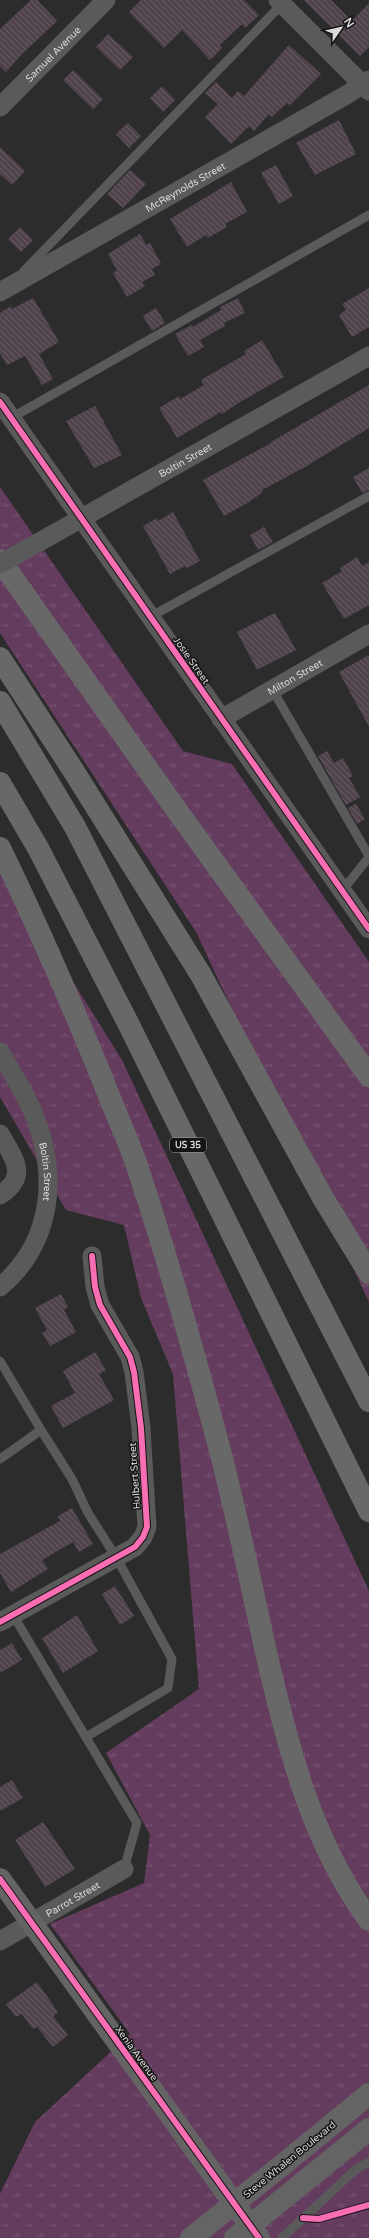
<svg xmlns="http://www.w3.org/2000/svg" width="369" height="2238" font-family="'Varela Round',sans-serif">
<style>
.grass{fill:url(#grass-tufts)}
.building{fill:url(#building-back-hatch)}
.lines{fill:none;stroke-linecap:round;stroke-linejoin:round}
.lane{stroke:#5b5a5b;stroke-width:9}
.street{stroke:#5b5a5b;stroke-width:19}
.secondary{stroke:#656465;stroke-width:22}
.highway{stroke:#696869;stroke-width:22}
.street-bridge{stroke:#5b5a5b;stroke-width:19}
.secondary-bridge{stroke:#656465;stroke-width:22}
.cycleway-casing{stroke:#151415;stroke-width:8}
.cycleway{stroke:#f96db3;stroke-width:6}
.labels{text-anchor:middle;stroke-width:3;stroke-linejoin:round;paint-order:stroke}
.shield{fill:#151415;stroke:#9f9d9e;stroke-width:1}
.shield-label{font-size:9px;font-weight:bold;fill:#dad8d9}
.street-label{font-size:10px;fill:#dad8d9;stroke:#151415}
</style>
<defs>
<pattern id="grass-tufts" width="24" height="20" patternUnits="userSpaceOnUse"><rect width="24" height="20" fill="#643c5d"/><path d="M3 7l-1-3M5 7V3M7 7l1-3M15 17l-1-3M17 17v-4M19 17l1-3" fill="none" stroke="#7a5774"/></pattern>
<pattern id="building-back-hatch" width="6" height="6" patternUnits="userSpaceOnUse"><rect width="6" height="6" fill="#50434e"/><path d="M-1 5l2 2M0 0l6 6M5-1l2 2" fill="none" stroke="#695d67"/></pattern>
</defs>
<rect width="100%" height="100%" fill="#2d2c2d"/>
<path class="grass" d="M0,487l183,264 49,13 137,198v340l-173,-370 -196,-299z
M0,865l122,195 247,531v647h-369v-44l35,-72 95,-88 -80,-110 94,-41 6,-48 -44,-82 93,-64 -26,-315 -32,-76 -17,-73 -58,-15 -66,-113z"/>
<path class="building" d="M31,0h6l20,21 -36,34 -15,17 -6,-6v-37z
M141,0h103l15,15 -14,13 -3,-4 -22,21 2,3 -12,12 -28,-30 -18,18 -35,-36z
M304,0h27l21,21 17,-18v44l-9,9z
M108,34l25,23 -13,13 -24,-23z
M289,45l32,29 -31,31 -3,-2 -15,14 -3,-3 -15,17 -5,-5 -18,18 -26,-27 13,-13 -13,-11 11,-11 16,16 6,-7 6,5z
M73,70l30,29 -10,10 -30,-29z
M162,86l13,14 -12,12 -13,-14z
M339,120l17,34 -41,21 -19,-32z
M128,123l13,13 -12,12 -13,-14z
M0,147l25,24 -13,14 -12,-11z
M276,165l17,31 -14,8 -18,-31z
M130,170l16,14 -23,24 -16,-14z
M231,182l16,30 -22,12 2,3 -19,11 -2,-3 -19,12 -17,-28z
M20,227l13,13 -12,12 -13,-13z
M140,234l6,11 4,-2 11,21 -9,5 3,6 -13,7 3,4 -18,11 -14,-24 4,-3 -9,-16z
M369,288v39l-17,10 -13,-22 7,-5 -4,-6z
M33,298l26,44 -20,12 14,25 -11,6 -17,-29 -18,9 -7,-12v-40l11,-7 1,3z
M238,298l7,15 -21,10 1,3 -25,14 4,7 -16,9 -13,-22 17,-9 1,2 28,-17 -1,-3z
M156,308l9,15 -13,8 -9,-15z
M262,340l22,37 -44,25 -18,12 -1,-2 -44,26 -18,-30 20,-12 1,3 24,-14 -3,-5 45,-26 -2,-3z
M369,385v43l-64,39 -43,23 1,2 -14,10 -25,14 -21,-36 68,-37v-1z
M95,406l27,49 -28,13 -28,-47z
M369,468v22l-7,3 -9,-16z
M173,512l27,49 -13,7 -2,-2 -15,8 -27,-48 14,-8 1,3z
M264,527l9,15 -15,8 -8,-15z
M357,557l5,9 7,-4v43l-25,14 -22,-36 20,-12 -2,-3z
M275,613l21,37 -39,20 -20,-38z
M369,655v72l-30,-55z
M327,751l7,12 9,-5 10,18 -4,2 11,19 -14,8 -28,-49z
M356,804l9,15 -8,5 -9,-16z
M61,1294l7,13 -4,3 12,22 -26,14 -8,-13 5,-3 -12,-22z
M95,1352l11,18 -7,4 15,26 -51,28 -12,-22 24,-13 -12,-22z
M72,1508l21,36 -14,8 -6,-10 -31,18 6,9 -37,23 -11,-19v-19l60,-33 -2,-5z
M115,1586l19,30 -14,9 -18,-31z
M77,1615l21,36 -35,22 -21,-35z
M12,1643l10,17 -22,13v-23z
M12,1780l11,18 -23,13v-24z
M43,1822l32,47 -30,18 -30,-47z
M37,1982l21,30 -5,4 15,19 -15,12 -16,-20 -4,2 -11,-15 -6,3 -10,-13z"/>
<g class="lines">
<path class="lane" d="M24,271l260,-269
M11,418l358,-203
M150,617l219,-121
M272,689l97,167
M342,891l27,-34
M0,1361l41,69 -41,29
M41,1430l31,49 16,34 28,44 56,102 -4,29 -82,49
M13,1615l124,208 -13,46
M282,2238l73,-68 14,-8"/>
<g class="street">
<path d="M278,0l91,91"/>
<path id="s1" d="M0,107l106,-107"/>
<path id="s2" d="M0,292l348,-198 21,-14"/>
<path d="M0,402l369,527"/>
<path id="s3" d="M50,536l319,-180"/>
<path id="s4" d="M221,719l148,-85"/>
<path id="s5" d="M0,1052c11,19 23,38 32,58 27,63 22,131 -32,177"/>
<path d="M0,1134c13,23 30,42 0,61"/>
<path d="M0,1622l135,-75 8,-10 4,-10 -6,-99 -7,-56 -4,-15 -30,-52 -5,-18 -3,-31"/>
<path id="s6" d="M0,1941l124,-72"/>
</g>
<path class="secondary" d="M0,1879l259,359
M286,2162l83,-68
M305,2181l64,-52"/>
<path class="highway" d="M0,560l178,252 191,264
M0,658l73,112 128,205 122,223 46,75
M0,702l75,125 294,574
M0,783l38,65 91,177 240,486
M0,848c37,76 70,152 102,230 11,29 24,57 34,85 31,92 57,186 82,280 19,72 34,146 50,218 22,92 44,181 101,259"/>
<path class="street-bridge" d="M0,564l50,-28"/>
<path class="secondary-bridge" d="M191,2238l95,-76
M235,2238l70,-57"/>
<defs>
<path id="cycleway" d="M0,402l369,527
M0,1622l135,-75 8,-10 4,-10 -6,-99 -7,-56 -4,-15 -30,-52 -5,-18 -3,-31
M0,1879l259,359
M303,2218l16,1 50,-14"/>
</defs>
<use href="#cycleway" class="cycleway-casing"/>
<use href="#cycleway" class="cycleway"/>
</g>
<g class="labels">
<rect class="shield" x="170" y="1138" width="36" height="14" rx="3"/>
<g class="shield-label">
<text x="188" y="1148">US 35</text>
</g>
<g class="street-label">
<text dy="4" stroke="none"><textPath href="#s1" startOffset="75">Samuel Avenue</textPath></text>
<text dy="4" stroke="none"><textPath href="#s2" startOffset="213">McReynolds Street</textPath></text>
<text dy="4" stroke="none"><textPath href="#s3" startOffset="155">Boltin Street</textPath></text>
<text transform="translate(192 660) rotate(55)" y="4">Josie Street</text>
<text dy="4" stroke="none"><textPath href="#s4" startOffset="85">Milton Street</textPath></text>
<text dy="4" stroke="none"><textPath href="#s5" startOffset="130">Boltin Street</textPath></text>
<text transform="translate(134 1476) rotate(-94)" y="4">Hulbert Street</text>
<text dy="4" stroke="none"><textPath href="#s6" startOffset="84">Parrot Street</textPath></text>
<text transform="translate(137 2053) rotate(54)" y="4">Xenia Avenue</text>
<text transform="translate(289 2159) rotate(-39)" y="4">Steve Whalen Boulevard</text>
</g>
</g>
<g transform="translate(341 28) rotate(56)" stroke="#151415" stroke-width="3" paint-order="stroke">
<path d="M0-3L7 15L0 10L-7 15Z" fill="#dad8d9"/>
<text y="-6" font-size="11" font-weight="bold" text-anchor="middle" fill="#dad8d9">N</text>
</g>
</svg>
